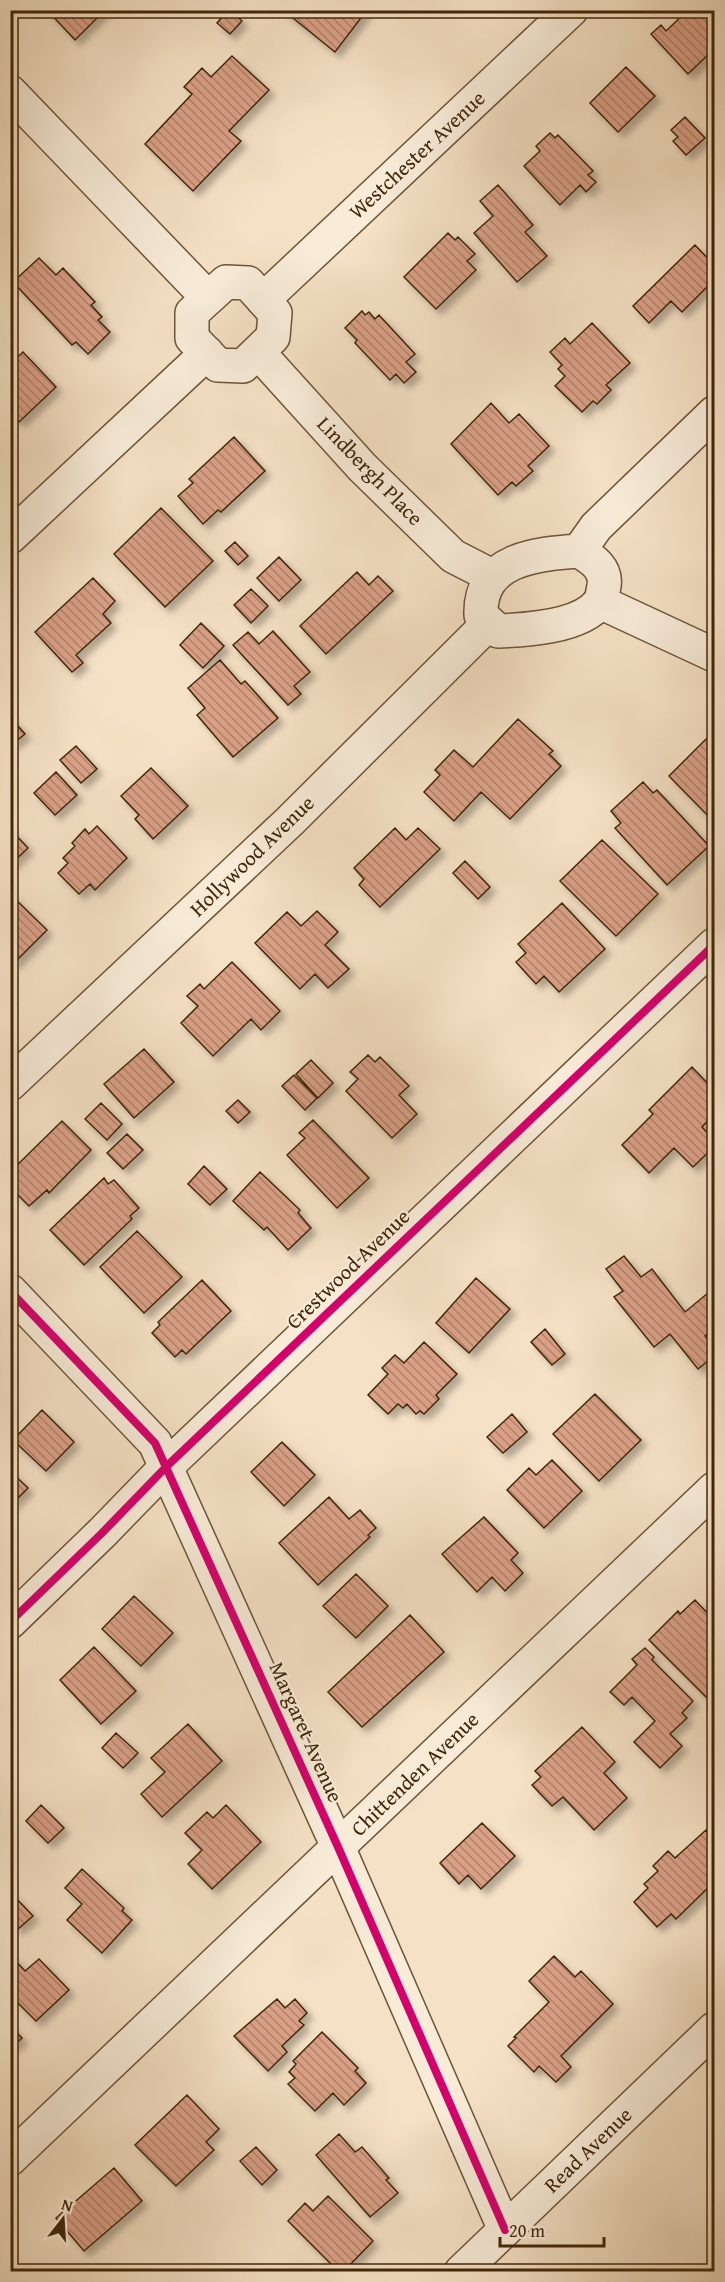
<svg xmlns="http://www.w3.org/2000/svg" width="725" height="2282" font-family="'Gentium Book Plus',serif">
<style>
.building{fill:url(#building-back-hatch);stroke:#402608;stroke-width:1.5;filter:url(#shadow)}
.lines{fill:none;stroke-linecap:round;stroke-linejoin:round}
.street-casing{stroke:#6d5537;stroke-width:36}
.street{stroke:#f8ecd9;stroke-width:33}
.cycleway-casing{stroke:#f8ecd9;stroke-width:11}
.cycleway{stroke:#d6006c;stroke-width:8}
.labels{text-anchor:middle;stroke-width:4.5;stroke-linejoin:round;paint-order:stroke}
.street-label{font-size:21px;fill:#402608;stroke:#f8ecd9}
</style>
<defs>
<pattern id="building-back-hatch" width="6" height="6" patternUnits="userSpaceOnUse" patternTransform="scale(1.5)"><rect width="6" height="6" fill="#d9a086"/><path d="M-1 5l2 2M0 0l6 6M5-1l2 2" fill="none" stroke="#b1826c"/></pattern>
<filter id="shadow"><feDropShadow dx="5.5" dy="5.5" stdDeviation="3" flood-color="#0004"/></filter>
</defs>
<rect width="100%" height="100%" fill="#f5e1c5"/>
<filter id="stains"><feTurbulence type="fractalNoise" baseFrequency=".00333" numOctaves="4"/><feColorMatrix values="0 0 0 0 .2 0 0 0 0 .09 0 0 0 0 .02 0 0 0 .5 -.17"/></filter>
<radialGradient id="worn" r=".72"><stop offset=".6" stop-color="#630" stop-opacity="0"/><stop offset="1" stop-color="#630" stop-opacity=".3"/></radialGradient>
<path class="building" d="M47,10h58l-30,30z
M228,10h2l12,11 -12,13 -13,-11z
M283,10h84l-32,42z
M688,10h16l10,11v28l-26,25 -37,-40 10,-9 5,6z
M232,56l37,34 -40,41 12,10 -48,50 -48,-47 47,-50 -8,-7 18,-19 9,9z
M626,67l29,29 -37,36 -28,-29z
M685,117l20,21 -19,17 -13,-14 5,-4 -7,-7z
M550,133l5,5 3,-3 35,36 -5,4 8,7 -10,10 -6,-7 -20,20 -36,-39 16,-15 -4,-5z
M498,185l35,40 -8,7 22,24 -30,26 -43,-49 19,-17 -13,-15z
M448,233l7,7 3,-3 17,17 -8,7 9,9 -40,39 -32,-32z
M695,245l19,20v15l-32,32 -11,-11 -22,22 -16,-17z
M39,258l17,17 7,-7 32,34 -4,3 11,12 -4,3 12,12 -22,22 -12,-12 -4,3 -59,-63z
M362,311l3,4 4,-3 6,7 4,-4 36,39 -9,8 10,10 -12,11 -8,-9 -6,6 -35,-37 2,-3 -12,-12z
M592,323l38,40 -24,22 5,5 -14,14 -4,-3 -11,11 -27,-26 10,-10 -7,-7 4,-4 -12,-13 15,-14 5,6z
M23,352l33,35 -37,35 -5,-6 -4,4v-56z
M491,403l18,20 10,-9 30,32 -21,20 5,5 -17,15 -4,-4 -14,13 -47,-51z
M234,437l31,34 -44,41 -3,-2 -15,14 -25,-28 15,-13 -4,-4z
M161,508l52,53 -48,46 -51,-53z
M235,542l13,14 -10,9 -13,-14z
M279,557l22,23 -22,21 -22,-23z
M357,572l12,13 9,-9 15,15 -67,63 -26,-28z
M93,578l22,23 -12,13 8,9 -35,32 7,8 -11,9 -37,-40z
M251,589l17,17 -17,17 -17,-18z
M201,623l23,23 -21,22 -23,-23z
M273,631l37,41 -16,14 7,8 -13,11 -55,-60 15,-13 11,12z
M220,660l21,24 4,-3 33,37 -45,39 -36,-42 8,-7 -17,-20z
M10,717l15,17 -15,12z
M518,719l35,32 -4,3 12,12 -51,53 -29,-27 -27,29 -30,-29 16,-17 -5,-5 19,-20 19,17z
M709,736l5,6v80l-45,-46z
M76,746l21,23 -16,14 -21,-23z
M151,768l37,38 -35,33 -18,-20 4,-4 -18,-19z
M56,772l21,23 -22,20 -21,-22z
M643,782l10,11 4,-3 52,56 -42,39 -52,-57 6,-5 -10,-12z
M97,826l30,32 -32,32 -5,-6 -11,10 -21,-21 10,-10 -5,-5 12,-12 -3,-3 13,-14 4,5z
M395,828l11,12 12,-12 22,21 -60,58 -21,-22 5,-6 -10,-11z
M10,829l18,19 -18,17z
M602,840l56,54 -42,42 -56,-55z
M465,861l25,26 -12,12 -25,-26z
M10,894l37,36 -34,34 -3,-3z
M562,903l43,46 -46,43 -15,-16 -8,8 -20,-22 10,-9 -8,-9z
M317,911l21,21 -13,13 24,24 -21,19 -13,-14 -15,15 -45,-46 32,-31 14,14z
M232,962l48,49 -19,19 -10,-11 -38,37 -32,-33 17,-17 -11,-10 13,-12 4,5z
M144,1049l30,33 -40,36 -30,-34z
M368,1055l7,7 5,-5 29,29 -10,9 18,19 -25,24 -46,-47 12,-12 -8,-7z
M311,1060l22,23 -15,15 -22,-24z
M692,1067l22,23v24l-12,13 12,13v7l-21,20 -19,-19 -25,25 -27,-28 31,-31 -4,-4z
M294,1075l23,23 -12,12 -23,-24z
M238,1100l12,12 -12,11 -12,-12z
M101,1103l21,21 -15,16 -22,-21z
M313,1120l56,58 -32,30 -50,-53 18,-17 -6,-5z
M62,1121l29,29 -42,43 -2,-3 -18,16 -19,-19v-15z
M127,1134l16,16 -20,19 -16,-16z
M204,1166l23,23 -17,16 -22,-21z
M260,1172l40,38 -2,3 13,15 -23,22 -21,-23 -3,3 -31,-29z
M104,1178l4,6 6,-4 25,28 -9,8 2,3 -48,46 -34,-35z
M137,1231l45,46 -38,36 -44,-46z
M624,1256l17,21 11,-8 33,43 29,-24v41l-9,7 9,13v7l-16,13 -28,-35 -16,13 -40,-50 9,-6 -17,-22z
M476,1278l34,31 -41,44 -33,-30z
M202,1280l29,31 -45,43 -4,-4 -7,7 -23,-24 8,-8 -2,-3z
M545,1329l20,25 -13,11 -21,-23z
M424,1342l33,32 -21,21 3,4 -15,15 -4,-3 -4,3 -9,-10 -4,4 -5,-4 -10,10 -20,-19 20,-21 -6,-6 13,-13 9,8z
M595,1394l46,46 -42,41 -46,-47z
M42,1410l32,32 -28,29 -33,-31z
M512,1414l15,18 -24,21 -16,-16z
M282,1442l33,33 -31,31 -33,-34z
M552,1460l30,31 -38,37 -37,-38 22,-22 7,7z
M10,1471l18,17 -18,18z
M329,1497l20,22 11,-9 16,18 -8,7 2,2 -52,48 -39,-42z
M484,1517l34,36 -7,7 12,13 -18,18 -13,-14 -15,15 -35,-38z
M356,1574l32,32 -32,32 -33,-32z
M134,1596l39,37 -32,33 -39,-37z
M695,1600l19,20v83l-6,-7 -1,2 -58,-58 29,-29 2,3z
M410,1615l34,37 -82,75 -34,-35z
M94,1647l42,44 -35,33 -41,-44z
M645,1648l9,9 -2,3 41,41 -11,12 5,5 -17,16 12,12 -22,22 -26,-26 21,-21 -23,-24 -8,8 -14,-13 27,-27 -5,-6z
M188,1724l34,37 -60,56 -21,-23 24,-22 -14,-14z
M582,1727l33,35 -11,11 23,25 -33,32 -31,-33 -11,9 -20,-21 9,-8 -6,-6z
M116,1733l22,20 -15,15 -21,-20z
M41,1805l23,23 -16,15 -22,-22z
M226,1805l35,37 -49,47 -24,-25 14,-14 -17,-17 22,-21 6,6z
M482,1823l33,33 -34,33 -13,-14 -9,9 -19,-21z
M706,1830l8,9v43l-38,37 -5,-5 -14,13 -23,-25 14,-14 -4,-4 14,-13 -5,-5 15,-15 7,7z
M82,1869l42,39 -2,3 10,9 -30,33 -35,-33 15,-16 -17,-16z
M11,1893l22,23 -15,13 -8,-8z
M10,1955l15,16 14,-12 30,31 -33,31 -26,-26z
M554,1956l21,21 6,-6 32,33 -52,52 10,11 -15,15 -17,-16 -5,6 -26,-26 8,-8 -2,-1 35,-35 -20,-21z
M277,1999l8,9 10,-9 12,14 -8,8 5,4 -22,21 5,6 -19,19 -34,-35z
M10,2026l12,12 -12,11z
M322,2032l36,36 -3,3 11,12 -22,22 -11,-12 -18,18 -27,-27 7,-6 -6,-6 7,-8 -3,-3z
M187,2095l32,34 -13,13 8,8 -38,36 -41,-41z
M339,2134l16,18 7,-5 27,31 -3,2 12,13 -28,24 -54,-62z
M256,2147l21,23 -15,15 -22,-24z
M114,2168l28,33 -58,50 -28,-33z
M328,2196l45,45 -30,31h-4l-51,-51 17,-18 8,8z"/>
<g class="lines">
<defs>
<path id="street" d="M10,92l198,206
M226,282l22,1 27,30 -2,24 -30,29 -25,-1 -26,-27v-25z
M263,300l308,-290
M258,352l104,115 91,89 39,20
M10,537l197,-184
M579,551c13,8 28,17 25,35 -1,5 -2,13 -5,17 -19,24 -73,27 -101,28l-17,-16c-2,-56 55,-61 98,-64z
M579,551l17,-24 118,-114
M600,602l114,53
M10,1084l280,-263 199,-198
M10,1291l145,152 183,404 167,383
M10,1622l92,-89 65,-67 547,-521
M10,2159l704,-670
M461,2272l253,-243"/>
</defs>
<use href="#street" class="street-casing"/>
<use href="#street" class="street"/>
<defs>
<path id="cycleway" d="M10,1291l145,152 183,404 167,383
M10,1622l92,-89 65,-67 547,-521"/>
</defs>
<use href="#cycleway" class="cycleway-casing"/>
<use href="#cycleway" class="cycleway"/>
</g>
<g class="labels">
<g class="street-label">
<text transform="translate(417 155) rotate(-43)" y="7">Westchester Avenue</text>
<text transform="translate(370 471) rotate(46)" y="7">Lindbergh Place</text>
<text transform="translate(252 856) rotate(-44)" y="7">Hollywood Avenue</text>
<text transform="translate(348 1269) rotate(-44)" y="7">Crestwood Avenue</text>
<text transform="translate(306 1732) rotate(66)" y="7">Margaret Avenue</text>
<text transform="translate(415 1774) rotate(-44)" y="7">Chittenden Avenue</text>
<text transform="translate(588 2150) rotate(-44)" y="7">Read Avenue</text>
</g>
</g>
<rect width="725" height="2282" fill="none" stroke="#f5e1c5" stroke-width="36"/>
<rect x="12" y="12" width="701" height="2258" fill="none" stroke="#402608" stroke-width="3"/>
<rect x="18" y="18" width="689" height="2246" fill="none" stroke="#402608" stroke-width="1.5"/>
<g transform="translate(63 2219) rotate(17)" stroke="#f8ecd9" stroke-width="4.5" paint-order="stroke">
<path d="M0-4.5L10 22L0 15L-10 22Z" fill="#402608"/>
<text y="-9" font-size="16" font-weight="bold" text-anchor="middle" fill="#402608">N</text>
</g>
<path d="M500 2237v9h104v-9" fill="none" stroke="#402608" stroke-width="3"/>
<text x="509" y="2237" font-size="18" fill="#402608" stroke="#f8ecd9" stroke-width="4.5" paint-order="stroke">20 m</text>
<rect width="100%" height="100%" filter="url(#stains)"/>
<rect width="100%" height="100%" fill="url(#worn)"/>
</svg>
